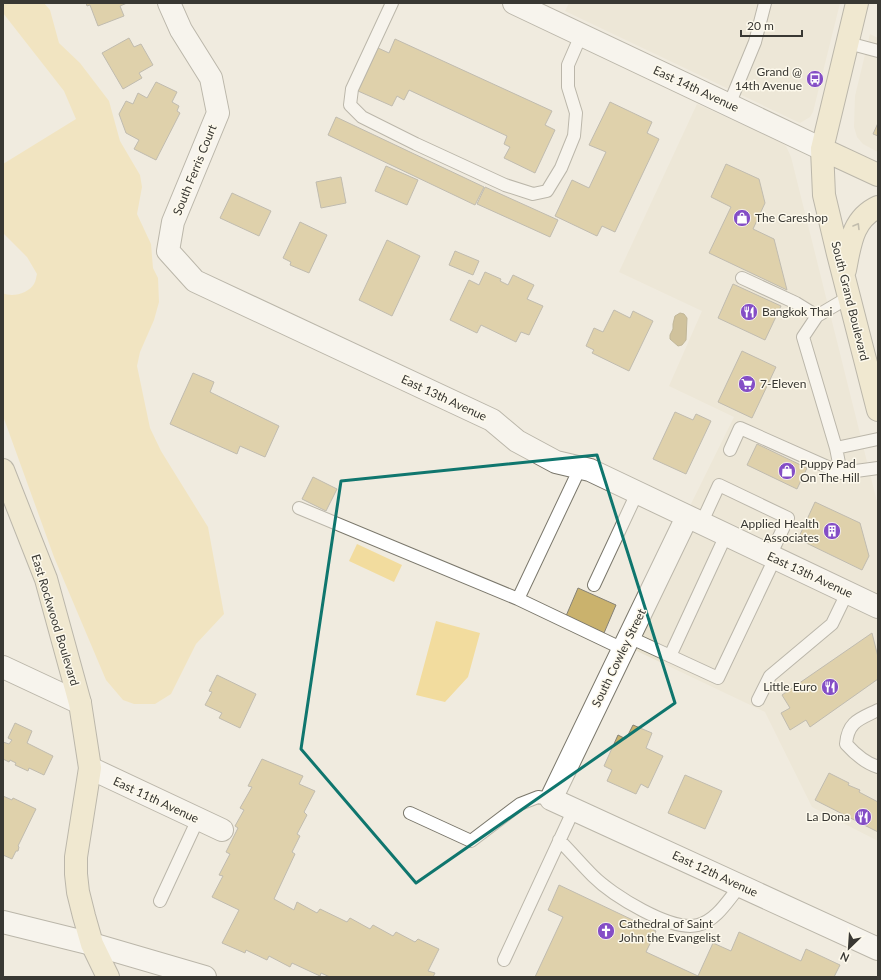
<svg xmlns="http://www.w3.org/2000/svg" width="881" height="980" font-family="Lato,sans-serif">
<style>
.built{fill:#e9e2ce}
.green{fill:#f2dc9e}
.water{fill:#a8914c;stroke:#877644}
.building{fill:#cab26d;stroke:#858175}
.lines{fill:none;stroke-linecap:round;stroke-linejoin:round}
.lane-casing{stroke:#7a776b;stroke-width:14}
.street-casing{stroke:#7a776b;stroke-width:24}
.secondary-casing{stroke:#7a776b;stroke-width:24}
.lane{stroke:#fff;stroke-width:12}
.street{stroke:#fff;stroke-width:22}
.secondary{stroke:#efe4be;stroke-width:22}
.oneway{stroke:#8b8572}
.marked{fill:none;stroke:#0f766e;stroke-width:3;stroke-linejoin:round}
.labels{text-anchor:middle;stroke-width:3;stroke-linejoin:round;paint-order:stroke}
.poi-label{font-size:12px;fill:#393833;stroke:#fdf9ec;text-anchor:start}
.street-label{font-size:12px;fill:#393833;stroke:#fdf9ec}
</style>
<rect width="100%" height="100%" fill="#f0ebdf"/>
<path class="built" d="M569,3h271l-27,109 -3,5 -10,6 -235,-112z
M870,34l8,4v114l-15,-8 -6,-7 -3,-10 1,-31z
M697,104l82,37 7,5 5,11 87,349v335l-66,-34 -47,-95 -145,-69 70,-137 44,-89 -65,-31 33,-75 -83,-39z"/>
<path class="green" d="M3,3h41l6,7 9,33 21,20 29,38 11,40 20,34 2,12 -5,27 14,30 2,24 5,10 1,24 -5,18 -14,32 -3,14 13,62 11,23 47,76 16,87 -28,30 -25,50 -16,10h-21l-11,-4 -17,-20 -52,-123 -51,-141v-123c9,5 26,0 31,-9 2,-3 2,-7 3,-10l-10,-17 -24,-24v-69l73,-45 -12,-28 -61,-78z
M357,544l45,21 -8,17 -45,-21z
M436,621l44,12 -12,44 -23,25 -29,-7z"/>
<path class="water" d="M680,313l4,1 3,4 -1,22 -4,5 -4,1 -8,-7v-4l3,-6v-5l2,-8z"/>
<path class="building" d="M86,3h41l-7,3 4,10 -26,10 -8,-21 -3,1z
M129,38l5,9 7,-3 12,21 -14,8 3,5 -19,11 -21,-36z
M395,39l157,72 -7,14 10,5 -20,43 -31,-15 6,-11 -6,-3 3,-8 -98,-46 -5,10 -7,-4 -5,10 -34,-15 20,-43 11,5z
M156,82l21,10 -5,10 7,4 -2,5 3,2 -24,47 -22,-11 5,-9 -13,-7 -7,-19 7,-13 7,3 5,-11 9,5z
M610,102l42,20 -5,11 12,6 -44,93 -13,-6 -5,10 -42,-20 17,-36 17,8 17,-36 -17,-7z
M336,117l148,70 -9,18 -147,-70z
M878,123v13l-5,-2z
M726,164l33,15 6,24 -12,26 21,10 13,51 -78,-37 22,-46 -20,-10z
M386,166l32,14 -11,25 -32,-14z
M341,177l5,26 -25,5 -5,-26z
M485,187l73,33 -8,17 -73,-33z
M232,193l39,18 -12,25 -39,-18z
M300,222l27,13 -18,38 -19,-8 1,-3 -8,-4z
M387,240l33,16 -28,60 -33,-16z
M455,251l24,10 -6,14 -24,-10z
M485,272l16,7 -1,2 8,4 5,-10 21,10 -7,14 16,7 -14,29 -8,-3 -5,10 -35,-17 -4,8 -27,-13 19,-40 10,5z
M733,284l48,22 -16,34 -47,-22z
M614,310l16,8 3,-7 20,10 -24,50 -37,-18 2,-3 -8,-4 8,-18 9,4z
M742,351l34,16 -24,51 -34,-16z
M193,373l21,9 -4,10 69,34 -14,31 -25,-11 -3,8 -67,-30z
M675,412l18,8 3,-6 15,7 -25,53 -33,-15z
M757,444l50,24 -10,21 -50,-24z
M313,477l24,12 -11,22 -24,-12z
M815,502l45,21 9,33 -7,14 -64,-31z
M578,588l38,17 -12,28 -38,-17z
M872,633l6,24v22l-68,48 -4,-7 -16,10 -9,-17 9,-5 -8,-13z
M217,675l39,19 -16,34 -21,-10 3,-5 -17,-8 7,-13 -3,-1z
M15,723l17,8 -5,12 26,13 -9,19 -15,-7 -1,3 -13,-6 1,-2 -6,-3 -1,2 -6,-3v-17l6,2 3,-4 -4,-2z
M633,725l19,8 -6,15 17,8 -15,32 -7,-4 -5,10 -29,-13 5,-11 -8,-4 14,-31 8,4z
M262,759l41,17 -4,8 16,7 -11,21 3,3 -10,19 3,2 -8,16 3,2 -21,45 20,11 3,-8 20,11 3,-4 27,13 3,-4 20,11 3,-4 20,11 3,-4 19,10 3,-3 21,10 -11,22 7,2 -2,4h-103l-9,-4 -1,3 -28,-13 -2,4 -21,-11 -2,4 -21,-10 -1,3 -23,-10 17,-33 -27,-13 11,-21 -4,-1 11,-21 -4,-2 12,-24 -3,-2 9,-16 -4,-2 12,-21 -4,-1z
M829,773l20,10 -1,2 12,5 -1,2 19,10v30l-63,-32z
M685,775l37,16 -17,38 -37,-16z
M3,796l9,4 1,-2 23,11 -18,37 1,1 -1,4h-2l-4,8 -9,-4z
M559,885l97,46 -10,21 52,24 15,-33 18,8 8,-19 62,29 5,-12 34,16 -6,12h-299l28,-60 -15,-7z"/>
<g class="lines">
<defs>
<path id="lane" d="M392,3l-40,86 -2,16 12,12 54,27 89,41 28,9 14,-3 14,-23 13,-32 2,-23 -8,-26v-22l13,-30
M848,43l30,8
M729,105l26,-63 10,-39
M742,278l54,25 21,13
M849,297l-32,19 -14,21 33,111 42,-9
M836,448l5,25 37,-5
M730,450l10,-22 101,45
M299,508l219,91 105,50
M701,524l18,-39 69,33 -18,38
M594,585l43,-92
M518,599l62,-131
M629,637l89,41 57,-120
M670,656l56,-121
M758,700l12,-24 62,-52 15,-31
M878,710c-18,9 -30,11 -32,34 9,10 19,19 32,23
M410,813l61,28 49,-37 18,-7 13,2
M559,840c12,12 22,24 34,36 19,19 78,56 105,49 19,-5 30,-25 42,-39
M160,901l38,-82
M504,960l70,-151"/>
<path id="street" d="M169,3l12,27 30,48 7,35 -45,109 -5,29 27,30 297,139 25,21 39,21 34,8 288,137
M514,3l308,146
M687,517l-136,282 327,150
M3,667l77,36
M90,768l132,62
M3,922l89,22 113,33"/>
<path id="secondary" d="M857,3l-35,146 2,46 14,59 40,156
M822,149l56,26
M845,270c5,-25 7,-51 33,-63
M3,470l43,109 34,124 10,65 -14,89v17l2,18 6,24 8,28 16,33"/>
</defs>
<use href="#lane" class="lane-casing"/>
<use href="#street" class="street-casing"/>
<use href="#secondary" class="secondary-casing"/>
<use href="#lane" class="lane"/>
<use href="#street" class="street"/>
<use href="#secondary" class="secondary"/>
</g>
<defs><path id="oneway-chevron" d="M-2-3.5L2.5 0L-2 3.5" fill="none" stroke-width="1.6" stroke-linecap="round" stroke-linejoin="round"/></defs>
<use class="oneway" href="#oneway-chevron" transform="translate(857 226) rotate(-59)"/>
<path d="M0 0H881V980H0ZM597,455l78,248 -259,180 -115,-134 40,-268z" fill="#f0ebdf" fill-opacity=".55" fill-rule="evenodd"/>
<path class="marked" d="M597,455l78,248 -259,180 -115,-134 40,-268z"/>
<defs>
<symbol id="bus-disc" viewBox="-11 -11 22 22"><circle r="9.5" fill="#844ec6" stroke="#fdf9ec"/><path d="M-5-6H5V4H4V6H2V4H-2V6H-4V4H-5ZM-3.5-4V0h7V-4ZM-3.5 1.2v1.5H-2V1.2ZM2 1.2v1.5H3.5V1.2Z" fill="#fff"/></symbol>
<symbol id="shop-disc" viewBox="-11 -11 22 22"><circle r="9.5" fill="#844ec6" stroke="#fdf9ec"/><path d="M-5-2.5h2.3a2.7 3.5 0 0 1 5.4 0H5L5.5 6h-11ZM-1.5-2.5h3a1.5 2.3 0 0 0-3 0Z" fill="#fff"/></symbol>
<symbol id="restaurant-disc" viewBox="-11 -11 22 22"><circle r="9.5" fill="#844ec6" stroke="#fdf9ec"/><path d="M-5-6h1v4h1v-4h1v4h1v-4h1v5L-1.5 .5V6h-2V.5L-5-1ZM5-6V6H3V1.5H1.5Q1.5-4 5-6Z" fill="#fff"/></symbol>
<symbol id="supermarket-disc" viewBox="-11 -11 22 22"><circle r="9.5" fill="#844ec6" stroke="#fdf9ec"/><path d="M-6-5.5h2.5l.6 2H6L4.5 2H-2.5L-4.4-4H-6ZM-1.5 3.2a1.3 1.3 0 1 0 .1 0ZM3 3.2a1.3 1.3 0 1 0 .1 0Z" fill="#fff"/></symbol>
<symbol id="building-disc" viewBox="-11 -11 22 22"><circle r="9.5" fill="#844ec6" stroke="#fdf9ec"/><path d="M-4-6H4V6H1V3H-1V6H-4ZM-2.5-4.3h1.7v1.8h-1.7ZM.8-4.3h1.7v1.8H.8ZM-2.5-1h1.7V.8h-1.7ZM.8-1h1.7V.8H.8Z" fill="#fff"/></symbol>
<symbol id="church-disc" viewBox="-11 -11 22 22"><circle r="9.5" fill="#844ec6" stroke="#fdf9ec"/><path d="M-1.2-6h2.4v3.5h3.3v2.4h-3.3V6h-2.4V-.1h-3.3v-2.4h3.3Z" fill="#fff"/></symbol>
</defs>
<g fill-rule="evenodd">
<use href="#bus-disc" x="805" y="69" width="20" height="20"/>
<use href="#shop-disc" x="732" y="208" width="20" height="20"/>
<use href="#restaurant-disc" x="739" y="302" width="20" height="20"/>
<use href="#supermarket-disc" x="737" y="374" width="20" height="20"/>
<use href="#shop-disc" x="777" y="461" width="20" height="20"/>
<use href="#building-disc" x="822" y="521" width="20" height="20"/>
<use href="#restaurant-disc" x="820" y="677" width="20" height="20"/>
<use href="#restaurant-disc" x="853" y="807" width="20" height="20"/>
<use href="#church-disc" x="596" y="921" width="20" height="20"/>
</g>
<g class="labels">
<g class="poi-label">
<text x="802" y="76" text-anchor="end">Grand @<tspan x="802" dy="14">14th Avenue</tspan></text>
<text x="755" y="222">The Careshop</text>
<text x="762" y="316">Bangkok Thai</text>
<text x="760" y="388">7-Eleven</text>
<text x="800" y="468">Puppy Pad<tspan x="800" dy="14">On The Hill</tspan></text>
<text x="819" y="528" text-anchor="end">Applied Health<tspan x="819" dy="14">Associates</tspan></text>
<text x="817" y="691" text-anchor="end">Little Euro</text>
<text x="850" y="821" text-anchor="end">La Dona</text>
<text x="619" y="928">Cathedral of Saint<tspan x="619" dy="14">John the Evangelist</tspan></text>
</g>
<g class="street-label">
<text transform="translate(696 89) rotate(25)" y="4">East 14th Avenue</text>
<text transform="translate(195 170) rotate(-68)" y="4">South Ferris Court</text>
<text transform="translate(850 301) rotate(76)" y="4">South Grand Boulevard</text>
<text transform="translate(444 398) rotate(25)" y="4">East 13th Avenue</text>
<text transform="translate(810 575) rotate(25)" y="4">East 13th Avenue</text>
<text transform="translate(55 620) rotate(73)" y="4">East Rockwood Boulevard</text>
<text transform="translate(619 658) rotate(-64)" y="4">South Cowley Street</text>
<text transform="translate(156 800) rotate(25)" y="4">East 11th Avenue</text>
<text transform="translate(715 874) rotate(25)" y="4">East 12th Avenue</text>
</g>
</g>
<rect width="881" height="980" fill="none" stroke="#393833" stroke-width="8"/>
<g transform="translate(849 948) rotate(205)" stroke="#fdf9ec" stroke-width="3" paint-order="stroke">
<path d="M0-3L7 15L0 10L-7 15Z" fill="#393833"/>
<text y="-6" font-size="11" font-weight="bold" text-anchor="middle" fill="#393833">N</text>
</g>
<path d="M741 30v6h61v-6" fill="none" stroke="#393833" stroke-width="2"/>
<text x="747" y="30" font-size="12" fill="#393833" stroke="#fdf9ec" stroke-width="3" paint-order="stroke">20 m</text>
</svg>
